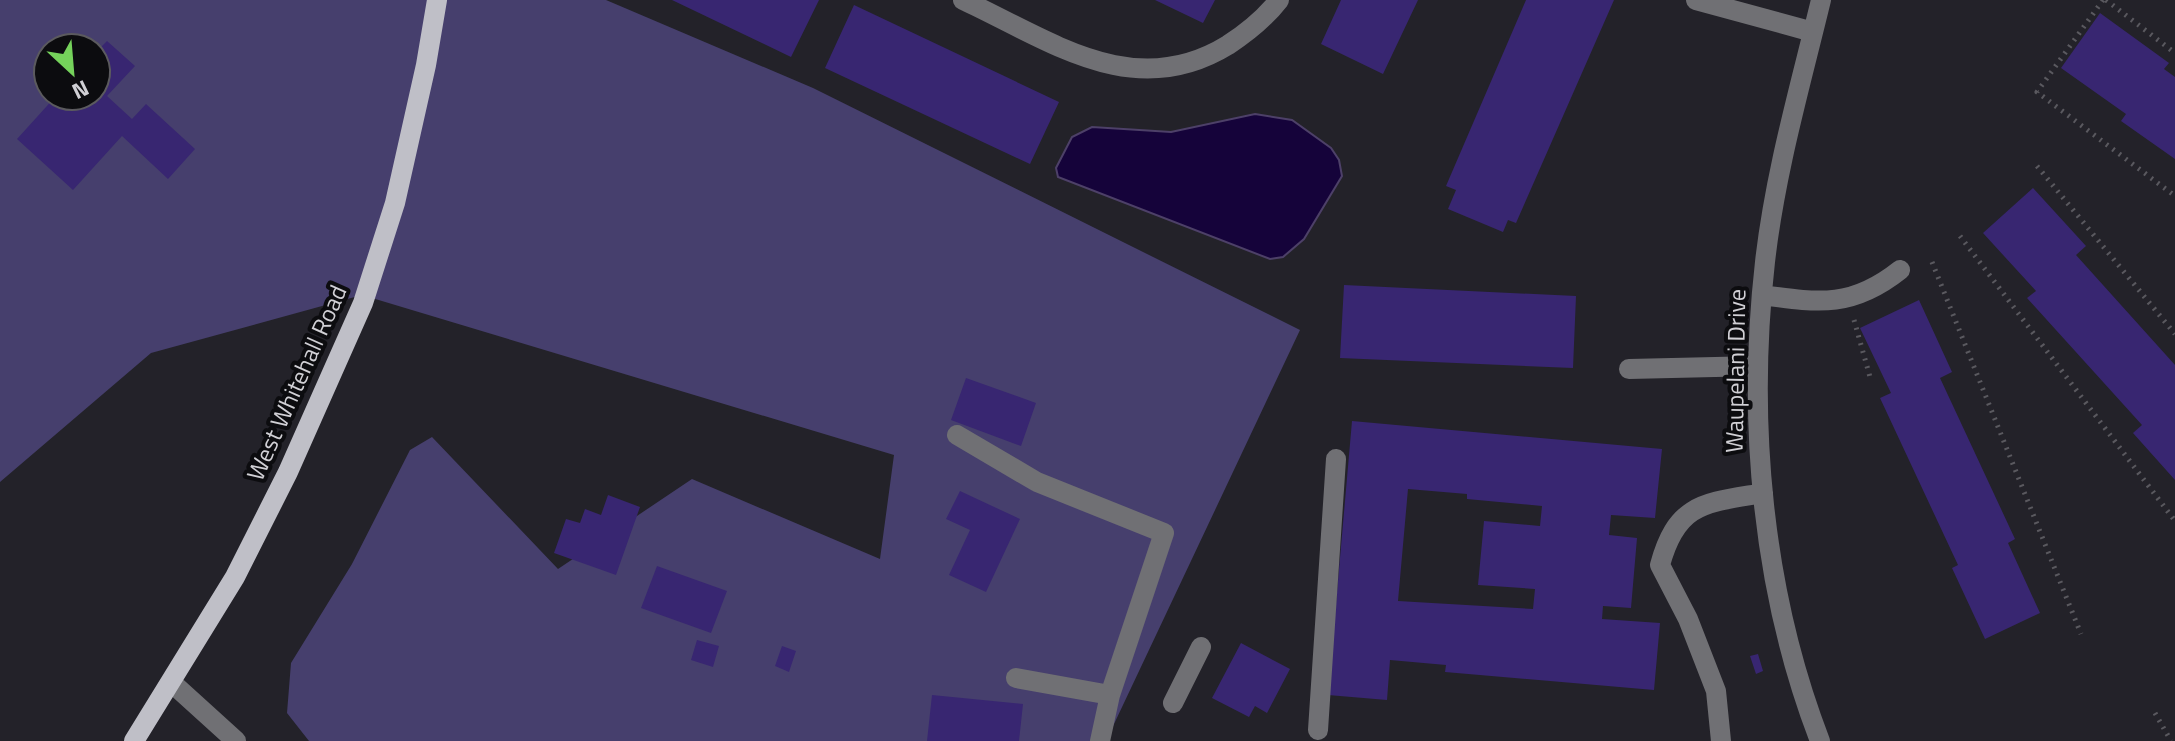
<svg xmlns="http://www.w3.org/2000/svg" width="2175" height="741" font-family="'Titillium Web',sans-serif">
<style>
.green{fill:#463f6d;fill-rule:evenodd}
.water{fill:#15033a;stroke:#4d4068;stroke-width:2}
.building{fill:#382671;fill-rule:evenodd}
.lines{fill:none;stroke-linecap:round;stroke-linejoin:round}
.path{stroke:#5a595f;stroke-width:5;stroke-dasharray:2 6;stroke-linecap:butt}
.minor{stroke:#707074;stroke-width:20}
.major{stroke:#bfbfc7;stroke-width:20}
.labels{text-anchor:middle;stroke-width:8;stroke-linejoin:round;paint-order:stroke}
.street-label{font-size:24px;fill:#d1d0d5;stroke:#0c0c0f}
</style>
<rect width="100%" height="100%" fill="#232229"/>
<path class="green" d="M0,0h606l207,88 487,242 -194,411h-797l-22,-28 4,-50 61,-99 58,-114 22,-13 126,132 134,-90 188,80 14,-104 -532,-160 -211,58 -151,129zM48,48h48v48h-48z"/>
<path class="water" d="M1255,114l37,6 39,28 8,12 3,16 -38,63 -21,18 -13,2 -212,-82 -2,-9 16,-31 20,-10 79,5z"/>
<path class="building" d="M672,0h147l-28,57z
M1155,0h60l-12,23z
M1341,0h77l-35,74 -62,-30z
M1526,0h88l-98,223 -8,-3 -5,12 -55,-23 8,-19 -10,-4z
M854,5l205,97 -29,62 -205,-96z
M2100,13l69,50 -5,6 11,8v82l-54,-38 5,-7 -65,-46z
M107,41l28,25 -28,30 25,23 14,-15 49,45 -27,30 -46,-43 -49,54 -56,-51 39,-43h40v-44z
M2033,188l53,58 -10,9 99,110v115l-42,-47 9,-8 -115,-127 9,-7 -53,-58z
M1344,285l232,11 -3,72 -233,-10z
M1919,300l33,72 -12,6 75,161 -7,4 32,70 -55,26 -33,-71 6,-3 -78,-167 11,-5 -31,-65z
M966,378l70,25 -15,43 -70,-26z
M1352,421l310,28 -7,69 -44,-3 -2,20 28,3 -6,70 -28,-2 -1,13 58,4 -6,67 -209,-18 1,-7 -56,-5 -3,40 -59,-5zM1408,489l59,5v5l75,7 -2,20 -56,-5 -6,64 57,4 -2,20 -135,-8z
M960,491l60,28 -34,73 -37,-17 21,-45 -24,-11z
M608,495l32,12 -24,68 -62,-22 12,-34 14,4 5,-14 16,6z
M657,566l70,25 -16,42 -70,-25z
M697,640l22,6 -6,21 -22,-7z
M1241,643l49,26 -23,44 -12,-7 -6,11 -37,-19z
M782,646l14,5 -7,21 -14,-6z
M1758,654l5,17 -7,3 -6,-18z
M932,695l91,9 -4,37h-92z"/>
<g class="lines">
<path class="path" d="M2103,0l-66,92 138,104
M2106,0l69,53
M2037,166l138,168
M1960,236l215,285
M1932,262l149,372
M1854,320l16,57
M2155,713l16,28"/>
<path class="minor" d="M963,0c88,41 171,103 265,45 20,-13 37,-27 51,-45
M1696,0l117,32
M1762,295c58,8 90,13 138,-25
M1629,369l129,-3
M957,435l80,47 127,51 -54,162 -10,46
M1016,678l94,17
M171,682l65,59
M1173,703l28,-56
M1318,730l18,-271
M1721,741l-5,-50 -28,-72 -28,-54c17,-63 45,-62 103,-72
M1820,741c-58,-150 -73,-320 -55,-479 10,-89 35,-175 56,-262"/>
<path class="major" d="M134,741l101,-164 53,-105 75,-169 32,-100 31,-138 11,-65"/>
</g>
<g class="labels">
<g class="street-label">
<text transform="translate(1736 371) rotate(-89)" y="8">Waupelani Drive</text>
<text transform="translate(297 383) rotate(-66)" y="8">West Whitehall Road</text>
</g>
</g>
<g transform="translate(72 72) rotate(154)"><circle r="38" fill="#0c0c0f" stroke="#5b5a5e" stroke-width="2"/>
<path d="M0-6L14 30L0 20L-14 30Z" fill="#75d25b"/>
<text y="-12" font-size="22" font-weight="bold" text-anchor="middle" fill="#d1d0d5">N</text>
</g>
</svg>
